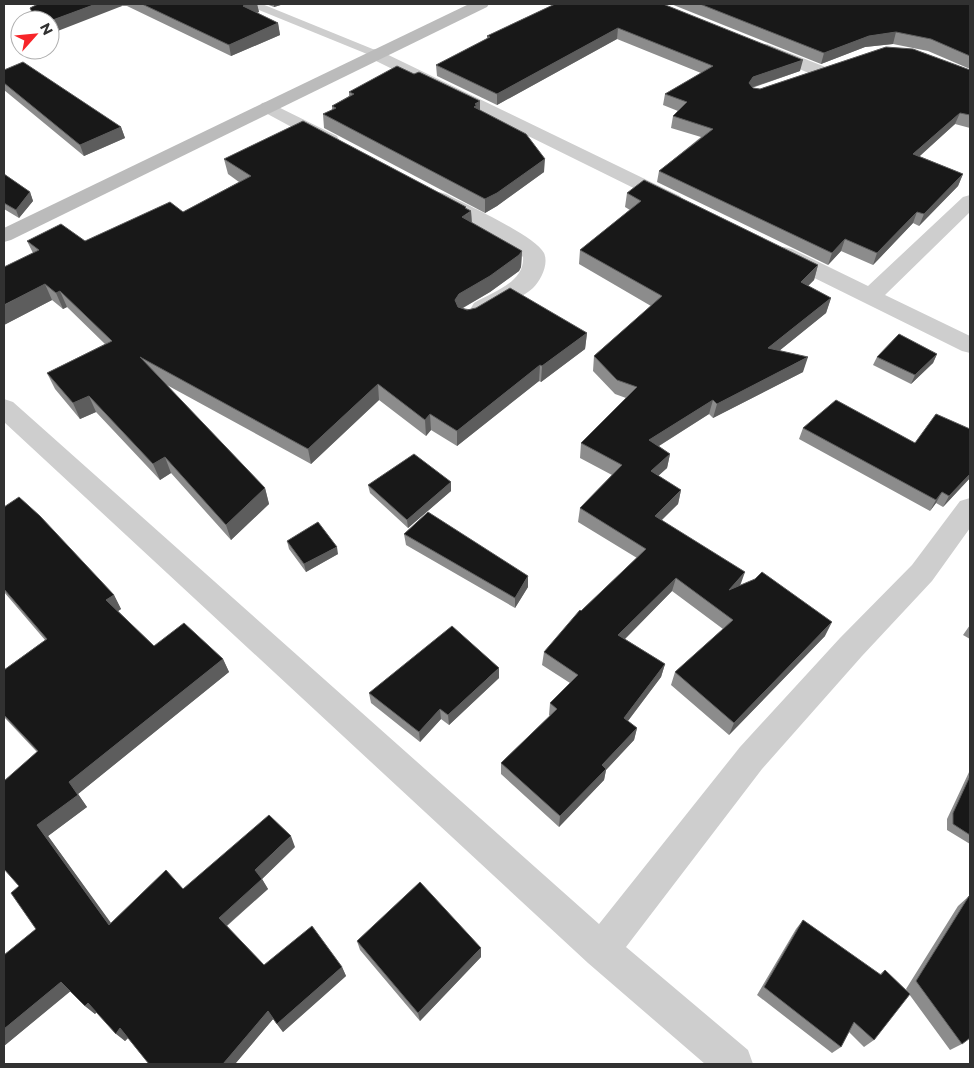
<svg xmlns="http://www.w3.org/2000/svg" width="974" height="1068" font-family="Montserrat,sans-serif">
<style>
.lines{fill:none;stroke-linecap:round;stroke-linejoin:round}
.service{fill:#cecece;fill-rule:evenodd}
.minor{fill:#cecece;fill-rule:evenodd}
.secondary{fill:#bbb;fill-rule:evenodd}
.wall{fill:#8c8c8c}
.shaded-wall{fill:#5d5d5d}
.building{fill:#181818;stroke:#5d5d5d}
</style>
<rect width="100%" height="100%" fill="#fff"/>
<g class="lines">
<path class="service" d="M248,4h14l118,48 2,2 -6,3 -4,-1 -123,-50z"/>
<path class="minor" d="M767,44l61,24 3,4 -3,4 -6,1 -6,-1 -55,-23 -2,-4 2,-4z
M376,49l304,147 3,4 -3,4 -7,2 -7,-2 -296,-146 -2,-4 2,-4z
M268,102l69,34 2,4 -2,4 -7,2 -7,-2 -61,-33 -3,-4 3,-4z
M439,192l7,2c21,11 88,41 98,59 5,11 -3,27 -11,35 -10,9 -31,18 -43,25l-8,2 -8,-2 -3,-5 3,-5c19,-11 51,-21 49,-46l-15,-14 -76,-41 -3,-4 3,-4z
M970,195v17l-85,83 85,41v17l-8,-2 -186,-92 -3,-5 3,-5 8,-2 8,2 76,37 95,-89z
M4,399l9,3 586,522 141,-177 100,-109 72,-73 48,-64 10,-3v30l-38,53 -70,75 -100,113 -136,178 122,103 5,14h-48l-117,-101 -584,-541z"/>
<path class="secondary" d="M469,4h20l-2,3 -476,233 -7,2v-14z"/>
</g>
<path class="wall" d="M38,4h219l2,8 -2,1 21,10 2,12 -49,21 -104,-50h-5l-72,14h-15l-5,-12z
M266,4h18l-10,3z
M555,4l245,67 -48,17h1l7,1 210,-19v58l-15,-4 -36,32 44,18 -5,12 -39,40 -6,-3 -40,42 -32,-14 -13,14 -171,-83 2,-11 42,-34 -30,-9 2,-12 5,-5 -15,-6 2,-11 36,-21 -84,-34 -120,66 -60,-29 -1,-11 51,-26v-3z
M671,4h299v65l-42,-18 -35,-7 -28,3 -44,17z
M4,70l117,57 4,11 -41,18 -80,-66z
M414,74l66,27v9l64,62 -47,34 -12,7 -161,-85 -1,-14 9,-4v-4l17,-10v-4z
M224,159l242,48v1l5,3 1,12 50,28 -1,16 -2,4 -29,21 -27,16 124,25 -2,16 -44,33 -2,-1 -82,65 -26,-16 -5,6 -47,-36 -68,64 -146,-80 100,104 4,16 -38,36 -60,-67 -11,7 -64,-68 -16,7 -25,-30 -8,-16 58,-29 -38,-37 -4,2 -11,-9 -48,25 29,-72 -6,-12h58l98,-29 56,-30 -11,-8z
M4,174l26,18 3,9 -14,17 -15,-9z
M627,193l191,72 -4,15 -6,6 23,12 -5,15 -47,38 24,21 -90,46 -4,-4 -50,32 11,8 -3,14 -9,8 23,14 -3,14 -16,16 78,65 85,51 -96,99 -58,-50 4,-13 48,-43 -51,-38 -47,48 40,25 -4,13 -33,44 9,7 -3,12 -28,30 -2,10 -45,47 -58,-53v-11l49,-47 -1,-1 1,-12 20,-20 -28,-18 2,-13 37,-41 56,-53 -59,-36 2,-14 32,-33 -32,-17 1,-15 45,-45 -11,-4 -22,-23 1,-15 57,-50 -72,-42 1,-14 50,-40 -5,-3z
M937,354l-4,9 -22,21 -38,-19 4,-8z
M803,428l112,15 55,-14v49l-27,29 -7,-4 -6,8 -131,-72z
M451,482v9l-43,37 -38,-35 -2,-8z
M4,507l110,88 7,14 -3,2 36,35 69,13 6,13 -151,122 9,13 -39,29 63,88 72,-35 112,-42 -33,32 6,10 -41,37 37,39 78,2 4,9 -63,56 -10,-13 -38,45h-86l-21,-26 -3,3 -29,-29 -1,2 -10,-8 -15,-15 -66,55v-91l32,-26 -17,-43 18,-134 -33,-35v-47l41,-30 -41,-48z
M404,534l124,53 -13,21 -109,-63z
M287,541l51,13 -32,18 -17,-23z
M970,625v14l-7,-4z
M499,678l-50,47 -8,-6 -21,23 -49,-39 -2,-10z
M970,770v74l-23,-14v-11z
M969,896l-7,148 -12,6 -41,-56 -35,46 -10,7 -15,-15 -8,15 -9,6 -75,-58 39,-66 7,-9 76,55 6,-5 23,23 -2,-4 52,-83z
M357,941l124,16 -61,64 -60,-71z"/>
<path class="shaded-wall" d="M96,4h25l1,2 -72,28v-13z
M248,4h9l2,8 -14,5 -2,-11z
M274,4h10l-10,3z
M278,23l2,12 -49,21 -2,-11z
M618,28l-1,11 -120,66v-11z
M896,32l-3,12 -28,3 -44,17 3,-11 45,-17z
M803,60l-3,11 -50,17 -1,-5 4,-6z
M480,101v13l-6,6 1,-16z
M960,113l-5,11 -46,42 4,-12z
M121,127l4,11 -41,18 -4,-11z
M545,159l-1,13 -47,34 -12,7v-14z
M963,174l-5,12 -39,40 5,-12z
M30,192l3,9 -14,17 -3,-8z
M466,207v8l5,-4 1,16 -10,-10 3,-9z
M917,212l-4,11 -40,42 4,-12z
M845,239l-4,12 -13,14 4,-12z
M522,251l-1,16 -2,4 -29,21 -31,18 -4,-10 4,-6z
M818,265l-4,15 -17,17 4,-15z
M45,284l7,16 -48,25v-20z
M60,291l7,16 -4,2 -7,-16z
M831,298l-5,15 -62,50 4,-15z
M587,333l-2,16 -44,33 1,-16z
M937,354l-4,9 -22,21 4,-9z
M808,357l-5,15 -90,46 4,-14z
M540,365l-1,16 -82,65v-15z
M378,384l1,16 -68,64 -3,-15z
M89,396l7,16 -16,7 -7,-16z
M713,400l-4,14 -63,40 3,-14z
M430,414l1,16 -5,6 -1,-16z
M670,454l-3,14 -19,17 3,-14z
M165,457l6,16 -11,7 -7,-16z
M970,474v4l-27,29 6,-11z
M451,482v9l-43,37 -1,-8z
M265,488l4,16 -38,36 -5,-15z
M681,490l-3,14 -26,25 3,-13z
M942,492l-6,11 -6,8 6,-11z
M337,547l1,7 -32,18 -2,-8z
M745,572l-5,14 -11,4z
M528,576v11l-13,21v-10z
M676,578l-4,13 -56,57 2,-13z
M114,595l7,14 -7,5 -8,-14z
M832,622l-7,14 -96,99 5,-12z
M223,659l6,13 -151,122 9,13 -39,29 71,98 -10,-9 -72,-100 32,-43z
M665,664l-4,13 -40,53 3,-12z
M499,668v10l-50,47 -1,-10z
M440,709l1,10 -21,23 -1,-10z
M637,728l-3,12 -28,30 -2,10 -45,47 1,-11 42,-51z
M291,836l4,11 -33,32 6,10 -43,38 -6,-9 36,-48z
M481,948v9l-61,64 -2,-8z
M342,967l4,9 -63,56 -6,-8z
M61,982l11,8 -68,56v-17z
M88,1003l10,8 -3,3 -10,-8z
M268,1011l6,7 -39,46h-12z
M120,1028l10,8 -5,5 -9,-7z"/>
<path class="building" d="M38,4h58l-46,17v-1h-14l-6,-12z
M142,4h106l-5,2 35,17 -49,22z
M555,4h108l140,56 -50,17 -4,6 4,5 7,1 126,-42 27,2 57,21v45l-10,-2 -47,41 50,20 -39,40 -7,-2 -40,41 -32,-14 -13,14 -173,-82 54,-42 -40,-13 14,-14 -22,-8 48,-28 -95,-38 -121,66 -61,-29 54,-28 -3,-1z
M700,4h270v52l-39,-17 -35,-7 -27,4 -45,17z
M23,62l98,65 -41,18 -76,-62v-13z
M397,66l17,8 5,-2 61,29 -5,3 2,1 -3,2 52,27 19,25 -48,34 -12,6 -162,-85 13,-6 -4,-2 22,-12 -5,-2z
M303,121l163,86 -1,1 6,3 -9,6 60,34 -3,4 -29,21 -31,18 -4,6 3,7 9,3 9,-2 34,-20 77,45 -45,33 -2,-1 -83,66 -27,-17 -5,6 -47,-36 -70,65 -168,-92 125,131 -39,37 -61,-68 -12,7 -64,-68 -16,7 -26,-30 65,-32 -52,-50 -4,2 -11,-9 -41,21v-38l35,-17 -12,-9 34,-17 24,17 85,-39 13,10 68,-36 -27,-17z
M4,174l26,18 -14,18 -12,-7z
M644,180l174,85 -17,17 30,16 -63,50 40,9 -91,47 -4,-4 -64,40 21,14 -19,17 30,19 -26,26 90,56 -16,18 26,-11 7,-7 70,50 -98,101 -59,-51 58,-52 -57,-42 -58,57 47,29 -41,54 13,10 -35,37 4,4 -46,47 -59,-53 56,-54 -7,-6 28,-28 -34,-23 36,-42 1,1 65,-62 -66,-41 42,-43 -41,-22 56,-56 -20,-7 -23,-24 68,-60 -82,-46 61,-49 -14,-8z
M899,334l38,20 -22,21 -38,-18z
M836,400l79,43 21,-29 34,15v45l-21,22 -7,-4 -6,8 -133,-72z
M414,454l37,28 -44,38 -39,-35z
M19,497l21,19 74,79 -8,5 48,46 30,-23 39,36 -154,123 9,13 -41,30 72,100 57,-55 17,19 86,-74 22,21 -36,34 7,9 -43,39 45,47 48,-39 30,41 -65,57 -9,-13 -45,53h-74l-29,-36 -4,6 -28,-31 -3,3 -24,-24 -57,47v-74l32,-26 -25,-36 8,-7 -15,-17v-88l34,-30 -34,-36v-45l43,-31 -43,-50v-82z
M428,512l100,64 -13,22 -111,-64z
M318,522l19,25 -33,17 -17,-23z
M452,626l47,42 -51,47 -8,-6 -21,23 -50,-39z
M970,776v59l-17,-11v-11z
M420,882l61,66 -63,65 -61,-72z
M969,896l1,1v141l-8,6 -46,-63z
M803,920l78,55 4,-5 25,24 -36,46 -20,-18 -13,25 -77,-60z"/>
<rect width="974" height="1068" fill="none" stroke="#313131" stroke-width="10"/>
<g transform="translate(35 35) rotate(63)"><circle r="24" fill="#ffffff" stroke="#adadad"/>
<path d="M0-4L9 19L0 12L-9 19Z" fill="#f72529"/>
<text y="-8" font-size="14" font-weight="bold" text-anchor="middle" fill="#313131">N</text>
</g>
</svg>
